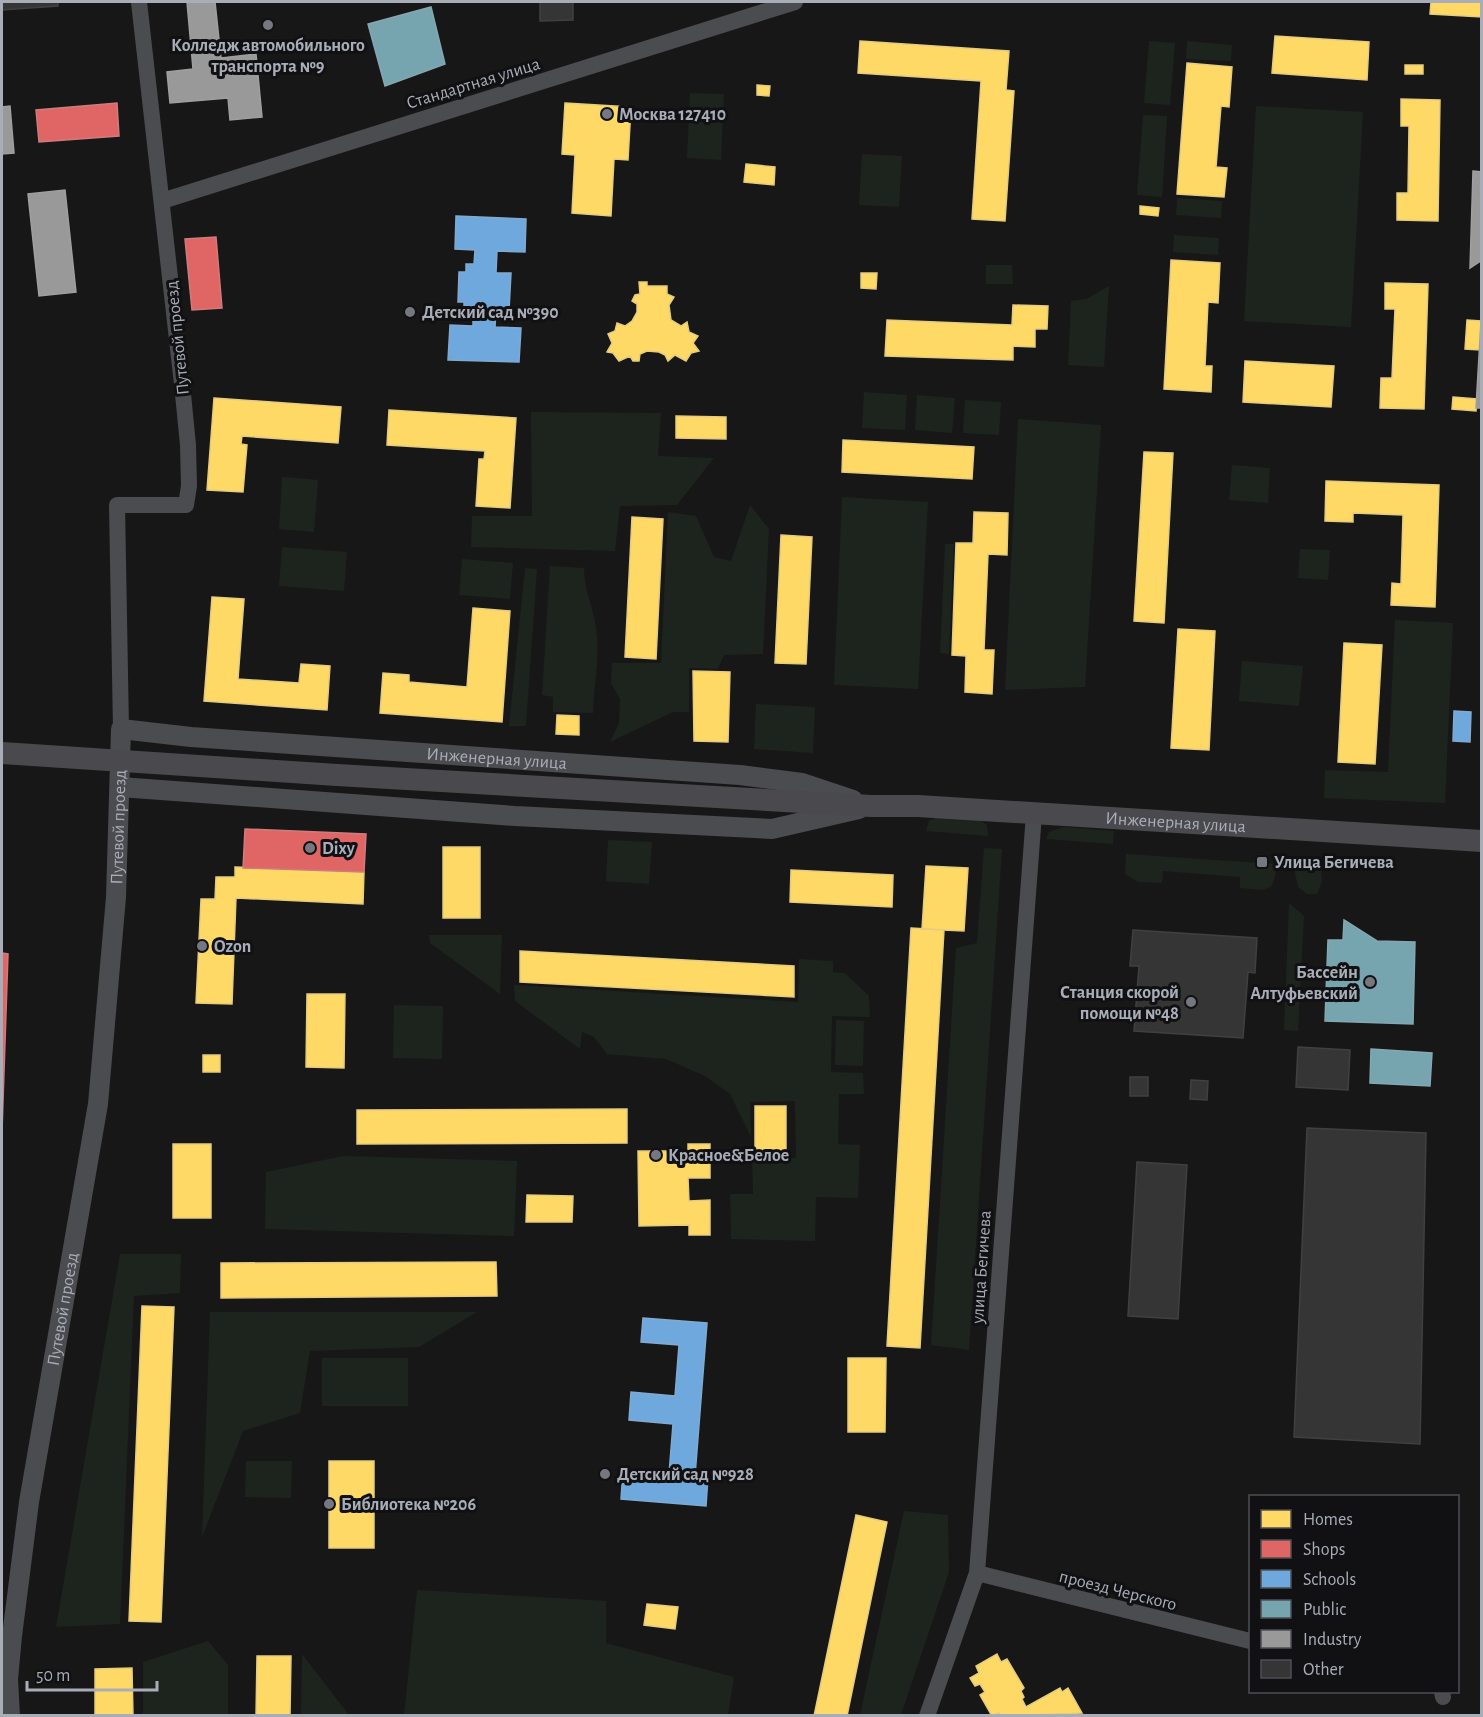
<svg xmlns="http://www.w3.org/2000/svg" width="1483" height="1717" font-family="'Alegreya Sans',sans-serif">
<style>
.green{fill:#1d241e}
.homes{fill:#ffd966;stroke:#e5cc7f;stroke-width:1.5}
.shops{fill:#e06666;stroke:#cf7b7f;stroke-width:1.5}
.schools{fill:#6fa8dc;stroke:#80aad1;stroke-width:1.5}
.public{fill:#76a5af;stroke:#85a7b2;stroke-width:1.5}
.industry{fill:#999;stroke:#9e9fa2;stroke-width:1.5}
.building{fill:#353536;stroke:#3f4043;stroke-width:1.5}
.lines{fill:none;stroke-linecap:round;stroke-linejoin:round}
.minor{stroke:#4b4c50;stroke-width:16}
.tertiary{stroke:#4b4c50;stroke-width:20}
.secondary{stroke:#4a4a4e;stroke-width:22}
.secondary-bridge{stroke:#4a4a4e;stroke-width:22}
.poi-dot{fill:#757880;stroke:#111113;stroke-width:2}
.labels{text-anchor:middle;stroke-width:6;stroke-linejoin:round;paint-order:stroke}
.poi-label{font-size:18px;font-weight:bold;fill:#a8adb8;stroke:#111113;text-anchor:start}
.street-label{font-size:18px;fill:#a8adb8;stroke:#111113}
</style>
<rect width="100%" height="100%" fill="#171717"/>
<path class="green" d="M1149,41l26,2 -5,62 -26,-2z
M1187,41l45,4 -1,16 -45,-2z
M690,93l34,1 -3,66 -34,-2z
M1256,106l107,6 -12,215 -107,-6z
M1143,115l24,1 -5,81 -25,-2z
M862,154l40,2 -3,51 -40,-2z
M1177,198l45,3 -1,17 -45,-3z
M1174,235l45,3 -1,17 -45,-3z
M986,265h26l1,19h-27z
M1109,286l-5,81 -36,-2 3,-64 15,-2z
M864,392l43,3 -2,35 -43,-2z
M917,395l38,3 -3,35 -37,-3z
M965,400l36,2 -2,33 -36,-2z
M531,412l130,1 -3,43 56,2 -37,47 -57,1 -5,45 -144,-4 1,-31h60z
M1018,419l83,6 -16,262 -80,3z
M1232,465l38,3 -2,35 -39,-3z
M282,477l36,3 -4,52 -35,-3z
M842,497l86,5 -10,187 -84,-4z
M750,505l19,24 -6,125 -39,1 -6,14 -29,-1v44h-16l-63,30 9,-19 1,-24 -9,-16 1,-20h49l7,-151 28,4 18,41 17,4z
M945,544h9l-5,110 -9,-1z
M282,547l65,5 -3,39 -65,-5z
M1300,549l30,1 -2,30 -30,-2z
M462,559l51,4 -3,36 -51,-4z
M550,566l34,2c0,24 12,45 13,69 2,25 -3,51 -4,76l-40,-1v-15l-11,-2z
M525,568l12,1 -11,157h-17z
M1395,620l58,3 -8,180 -121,-5 1,-28 63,2z
M1242,661l61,5 -4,40 -60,-5z
M756,704l59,3 -2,46 -59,-4z
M937,817l43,3 7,5 1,11 -62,-5 3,-10z
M1064,827l50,4 -1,13 -67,-5 3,-7z
M608,840l44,2 -3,42 -43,-3z
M984,848l18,1 -33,501 -38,-5 25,-397 21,-5z
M1126,854l150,10 -1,13 -4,10 -9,3 -22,-2v-11l-77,-6 -1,12 -24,-1 -13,-8z
M1300,864l15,1 6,4 1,13 -5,12h-10l-9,-7 -4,-19z
M1289,903l15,13 -6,115 -14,-1z
M429,935h73l-2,59 -70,-51z
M799,959l34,2v11l12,1 24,23 1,21 -38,-1 -1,56 32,1 1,21h-25l-1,50 22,1 -2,53 -42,-1 -1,44 -84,-2 -1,-45h23l-1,-36h44l-1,-57 -45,1 1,35 -21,-43 -25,-18 -39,-17 -59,-5 -13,-17 -12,-5 -2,17 -65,-48 -1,-16 284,17z
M394,1005l49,1 -1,53 -49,-1z
M836,1020l28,1 -1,45 -28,-1z
M343,1156l174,5 -3,75 -249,-7 1,-57z
M120,1254h61l-1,39 -46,3 -14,328 -64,3z
M210,1312h267l-58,35 -109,4 -10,62 -57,18 -41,106z
M322,1358h86v48h-86z
M246,1461h46l-1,37 -46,-1z
M904,1511l44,4 1,57 -48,143h-41z
M417,1590l189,11v42l128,34 -6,38h-324z
M208,1641l20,24v50h-85v-53z
M302,1654l47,61h-48z"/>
<path class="homes" d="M1431,2h51v15l-52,-3z
M1275,36l94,6 -2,38 -95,-7z
M860,41l149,10 -3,39 8,1 -9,130 -33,-2 9,-138 -123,-8z
M1187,63l45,4 -3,40 -8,-1 -5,61 11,1 -3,29 -47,-3z
M1405,65h18v9h-18z
M757,85l13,1 -1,10 -12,-1z
M1401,99l39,1 -2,121 -41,-1v-27h11l1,-67h-8z
M565,103l66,4 -3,53 -14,-1 -3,57 -39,-3 3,-58 -13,-1z
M746,164l29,3 -1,18 -30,-3z
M1140,206l19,2 -1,8 -18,-2z
M1171,260l49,3 -2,40 -10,-1 -3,64h7l-1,26 -47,-3z
M861,273h16l-1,16 -15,-1z
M639,282h8v4h20v8l7,3 -5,8 2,15 10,6 6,-4 2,10 9,4 -5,7 6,8 -8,2 -5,8 -11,-6 -7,6 -3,-6 -6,-3 -12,-1 -7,3 -1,7h-6l-3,-5 -11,5 -6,-8 -6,-1 5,-9 -4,-9 7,-3 2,-8 8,3 7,-5 5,-9v-8l-5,-3 3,-6 5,-1z
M1385,283l43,1 -4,125 -44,-1 1,-30h11l3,-69h-10z
M1013,305l35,1 -1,23h-12v18l-22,-1v14l-128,-4 2,-36 125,5z
M1467,320l14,1 -1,29 -15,-1z
M1245,361l89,5 -3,41 -88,-5z
M1453,397l24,2 -1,12 -24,-2z
M214,398l127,9 -3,36 -96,-7 -1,8 6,1 -4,47 -36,-2z
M389,410l127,8 -6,90 -34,-2 3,-47h5l1,-8 -98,-6z
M676,416l50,1v22l-50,-1z
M843,440l131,7 -2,32 -130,-7z
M1144,452l29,1 -9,170 -30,-2z
M1326,481l113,4 -4,122 -44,-2 1,-22 9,1 2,-69 -50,-2v9l-28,-1z
M974,512l34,1 -1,42 -19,-1 -4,96h10l-2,44 -27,-2 1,-36 -14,-1 4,-112h17z
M632,517l31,2 -7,140 -31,-2z
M781,535l31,2 -6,127 -31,-1z
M212,597l32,2 -6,80 61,4 2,-19 29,2 -3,44 -123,-9z
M473,608l37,3 -8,111 -122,-9 3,-40 26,2v7l58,5z
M1178,629l37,2 -6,119 -38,-2z
M1344,643l38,2 -7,119 -37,-2z
M693,671l37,1 -2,70 -34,-1z
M557,715l22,1v19l-23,-1z
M443,847h37v71h-37z
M926,866l42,2 -4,63 -42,-2z
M235,867l129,5 -1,32 -127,-6 -4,106 -36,-1 5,-104h14l1,-22h19z
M791,870l102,5 -1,32 -102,-5z
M911,928l33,2 -24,418 -33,-2z
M520,951l274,15v31l-274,-15z
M307,994h38l-1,74 -38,-1z
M203,1055h17v17h-17z
M755,1106h31v46h-31z
M627,1109v34l-270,1v-34z
M173,1144h38v74h-38z
M688,1144h22v34h-22l1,23 21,-1v35h-21v-10l-50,1 -1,-75h50z
M527,1195l46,1 -1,26h-46z
M496,1262l1,34 -276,2v-35z
M142,1306l32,1 -13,315 -32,-1z
M848,1358h38l-1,74h-37z
M329,1461h45v87h-45z
M856,1515l31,7 -40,194h-33z
M647,1604l31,3 -3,22 -31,-4z
M997,1654l4,8 6,-3 17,29 -3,3 3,6 -2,2 4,8 34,-19 2,4 6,-4 14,25 -81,3 -2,-3 -7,3 -12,-21 5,-3 -5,-8 -5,2 -5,-8 9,-5 -3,-7z
M257,1656h34l-1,60h-34z
M132,1668l1,48h-38v-47z"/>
<path class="shops" d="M117,103l2,33 -80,6 -3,-32z
M216,237l6,71 -30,2 -7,-71z
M245,829l121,5 -2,38 -121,-4z
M2,953l6,1 -6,178z"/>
<path class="schools" d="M456,216l70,3 -1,33 -28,-1 -1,22h15l-2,37h-13l-1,17 26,1 -2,34 -71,-2 2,-35 23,1v-16l-9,-1v-7h-6l1,-30h7v-8h8l1,-14 -20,-1z
M1454,711l17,1 -1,30 -17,-1z
M643,1318l64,5 -12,153 13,1 -2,29 -85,-7 2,-28 46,3 4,-50 -44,-4 2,-28 44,4 4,-51 -38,-3z"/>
<path class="public" d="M431,7l14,57 -60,22 -17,-62z
M1344,920l33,21 38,1 -2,82 -88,-3 3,-81h15z
M1371,1049l61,4 -2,33 -60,-3z"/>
<path class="industry" d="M187,2h28l6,56 35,-4 6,63 -32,3 -2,-22 -58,5 -3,-31 26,-3z
M10,106l4,47 -12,1v-47z
M1473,171l9,1v88l-12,8z
M65,190l11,102 -37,4 -11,-102z
M1481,321h1v87h-6z"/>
<path class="building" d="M2,2h56v4l-56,4z
M540,2h33v18l-33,1z
M1133,930l124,8 -2,35 -7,-1 -5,66 -109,-7 5,-65h-9z
M1298,1047l52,3 -2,40 -52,-3z
M1130,1077h18v19h-18z
M1191,1080l17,1 -1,19 -17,-1z
M1307,1128l119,5 -6,311 -126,-7z
M1137,1162l50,3 -9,154 -50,-3z"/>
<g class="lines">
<path class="minor" d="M162,201l633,-199
M121,729l-4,-224h69l3,-19 -1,-41 -6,-61 -43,-382
M977,1573l273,68
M1442,1692l1,5
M927,1716l50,-143 57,-759"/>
<g class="tertiary">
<path d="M120,787l395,29 257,13 87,-20"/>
<path id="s1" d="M10,1716l-2,-37 4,-43 17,-134 69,-398 18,-207 5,-168 70,8 549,38 62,8 51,17"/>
</g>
<path class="secondary" id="s2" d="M337,775l534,31h47l564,35"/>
<path class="secondary-bridge" d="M2,753l335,22"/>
</g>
<g class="poi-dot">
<circle cx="268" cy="25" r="6"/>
<circle cx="607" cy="114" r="6"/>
<circle cx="410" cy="312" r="6"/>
<circle cx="310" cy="848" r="6"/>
<rect x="1256" y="856" width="12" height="12" rx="3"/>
<circle cx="202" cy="946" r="6"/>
<circle cx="1370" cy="982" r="6"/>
<circle cx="1191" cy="1002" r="6"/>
<circle cx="656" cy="1155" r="6"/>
<circle cx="605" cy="1474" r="6"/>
<circle cx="329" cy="1504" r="6"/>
</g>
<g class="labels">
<g class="poi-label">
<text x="268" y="51" text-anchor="middle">Колледж автомобильного<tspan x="268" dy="21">транспорта №9</tspan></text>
<text x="619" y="120">Москва 127410</text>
<text x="422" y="318">Детский сад №390</text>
<text x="322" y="854">Dixy</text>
<text x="1274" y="868">Улица Бегичева</text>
<text x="214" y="952">Ozon</text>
<text x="1358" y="978" text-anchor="end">Бассейн<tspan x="1358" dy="21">Алтуфьевский</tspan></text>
<text x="1179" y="998" text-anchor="end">Станция скорой<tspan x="1179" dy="21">помощи №48</tspan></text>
<text x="668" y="1161">Красное&amp;Белое</text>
<text x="617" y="1480">Детский сад №928</text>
<text x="341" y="1510">Библиотека №206</text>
</g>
<g class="street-label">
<text transform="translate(473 83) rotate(-17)" y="6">Стандартная улица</text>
<text transform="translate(177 338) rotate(-96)" y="6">Путевой проезд</text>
<text dy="6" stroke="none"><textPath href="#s1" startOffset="1372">Инженерная улица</textPath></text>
<text dy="6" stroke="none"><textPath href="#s2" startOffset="840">Инженерная улица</textPath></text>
<text dy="6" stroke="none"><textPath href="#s1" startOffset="897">Путевой проезд</textPath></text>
<text transform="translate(981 1267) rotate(-86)" y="6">улица Бегичева</text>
<text dy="6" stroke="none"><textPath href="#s1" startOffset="411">Путевой проезд</textPath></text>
<text transform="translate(1118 1590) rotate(14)" y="6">проезд Черского</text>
</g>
</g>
<rect width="1483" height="1717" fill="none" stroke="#a8adb8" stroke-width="6"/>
<rect x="1249" y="1495" width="210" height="198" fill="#111113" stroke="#4d4f55" stroke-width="1.5"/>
<rect x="1261" y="1510" width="30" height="18" fill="#ffd966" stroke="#4d4f55" stroke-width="1.5"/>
<text x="1303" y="1525" font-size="18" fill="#a8adb8">Homes</text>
<rect x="1261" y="1540" width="30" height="18" fill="#e06666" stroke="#4d4f55" stroke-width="1.5"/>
<text x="1303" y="1555" font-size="18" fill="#a8adb8">Shops</text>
<rect x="1261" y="1570" width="30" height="18" fill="#6fa8dc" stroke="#4d4f55" stroke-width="1.5"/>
<text x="1303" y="1585" font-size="18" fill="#a8adb8">Schools</text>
<rect x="1261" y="1600" width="30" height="18" fill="#76a5af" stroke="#4d4f55" stroke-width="1.5"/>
<text x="1303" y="1615" font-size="18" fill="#a8adb8">Public</text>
<rect x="1261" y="1630" width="30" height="18" fill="#999999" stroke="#4d4f55" stroke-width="1.5"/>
<text x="1303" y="1645" font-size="18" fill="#a8adb8">Industry</text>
<rect x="1261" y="1660" width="30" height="18" fill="#353536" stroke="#4d4f55" stroke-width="1.5"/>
<text x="1303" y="1675" font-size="18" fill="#a8adb8">Other</text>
<path d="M27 1681v9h130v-9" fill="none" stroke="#a8adb8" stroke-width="3"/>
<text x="36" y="1681" font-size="18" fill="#a8adb8" stroke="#111113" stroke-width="4.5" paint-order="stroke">50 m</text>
</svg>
